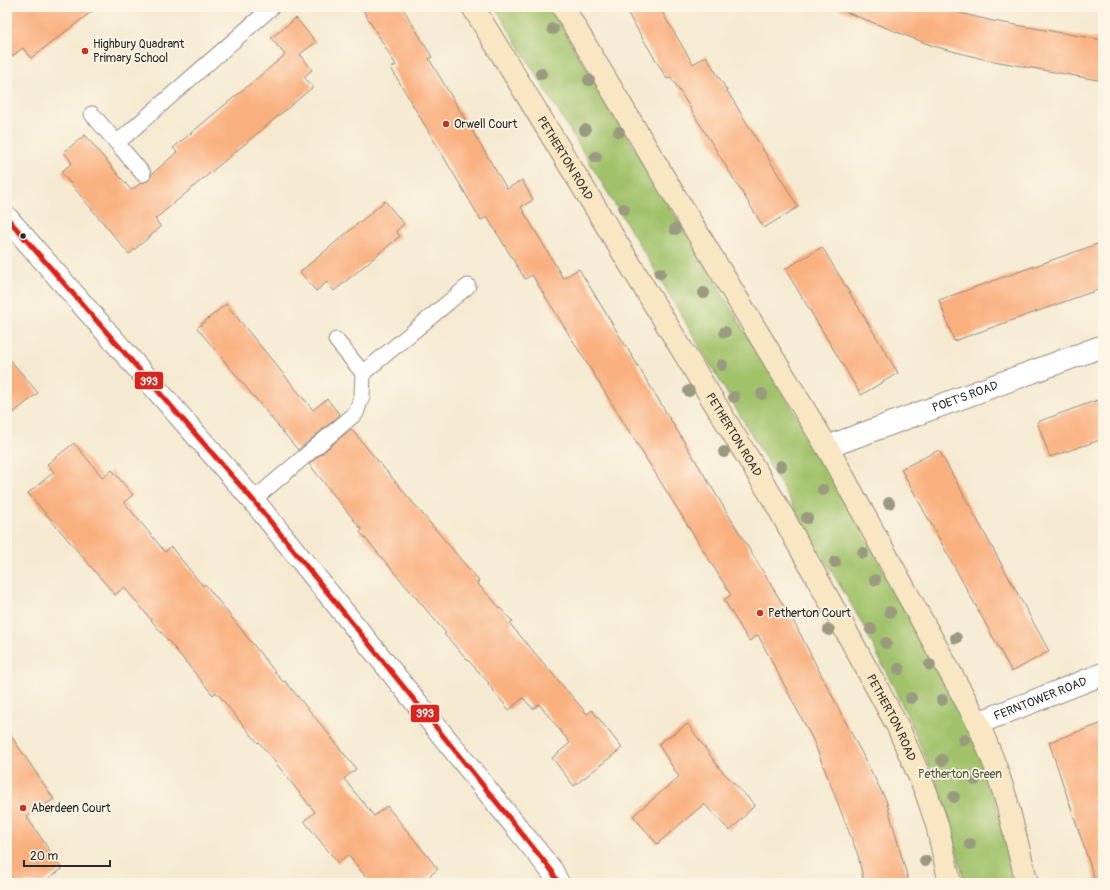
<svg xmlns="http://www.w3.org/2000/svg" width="1110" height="890" font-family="Pangolin,sans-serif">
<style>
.green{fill:#a1c26a;stroke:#66764a}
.building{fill:#f9af7e}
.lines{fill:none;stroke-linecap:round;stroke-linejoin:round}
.lane-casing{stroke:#908a7e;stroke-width:17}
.street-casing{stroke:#908a7e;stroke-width:24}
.secondary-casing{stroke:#908a7e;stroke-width:24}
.lane{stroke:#fff;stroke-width:15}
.street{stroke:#fff;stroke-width:22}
.secondary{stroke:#f9e7c3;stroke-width:22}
.bus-1-casing{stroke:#fcf5e5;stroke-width:8}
.bus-1{stroke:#dc241f;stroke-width:5}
.tree{fill:#999a80}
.poi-dot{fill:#c8321e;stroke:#fcf5e5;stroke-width:1.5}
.bus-dot{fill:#2b2b2b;stroke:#fcf5e5;stroke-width:1.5}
.labels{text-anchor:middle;stroke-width:3.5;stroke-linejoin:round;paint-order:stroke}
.poi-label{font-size:12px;fill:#2b2b2b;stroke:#fcf5e5;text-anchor:start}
.street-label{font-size:12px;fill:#2b2b2b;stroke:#fcf5e5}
.park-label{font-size:12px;fill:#4e583e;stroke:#fcf5e5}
.line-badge{stroke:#fcf5e5;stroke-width:1.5}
.badge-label{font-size:11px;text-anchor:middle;font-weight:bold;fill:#fff}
</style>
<rect width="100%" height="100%" fill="#fcf5e5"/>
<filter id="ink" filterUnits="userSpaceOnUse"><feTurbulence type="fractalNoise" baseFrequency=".025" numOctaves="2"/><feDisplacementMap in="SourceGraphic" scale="8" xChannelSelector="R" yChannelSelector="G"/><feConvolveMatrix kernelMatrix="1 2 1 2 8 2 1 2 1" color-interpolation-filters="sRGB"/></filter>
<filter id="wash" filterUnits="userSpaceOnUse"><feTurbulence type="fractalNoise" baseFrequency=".012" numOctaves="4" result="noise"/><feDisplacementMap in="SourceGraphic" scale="16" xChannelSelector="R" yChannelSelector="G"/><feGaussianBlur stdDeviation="0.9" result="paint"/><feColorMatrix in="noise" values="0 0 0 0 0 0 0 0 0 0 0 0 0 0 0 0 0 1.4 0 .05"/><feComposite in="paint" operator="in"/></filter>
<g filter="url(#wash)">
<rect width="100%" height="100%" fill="#f5ead1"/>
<path class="green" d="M495,7h55l224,373 45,70 153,284 14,34 32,115h-53l-18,-69 -9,-27 -29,-68 -47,-96 -209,-356z"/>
<g id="blocks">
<path class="building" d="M7,7h91l-67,51 -8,-10 -16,12z
M361,7h41l30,50 -3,2 78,130 15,-9 11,20 -12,7 42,71 16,-9 217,357 90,174 23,83h-45l-6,-28 -44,-113 -56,-107 -9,6 -25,-41 7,-5 -199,-320 -7,4 -38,-62 -6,3 -90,-152 5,-3z
M624,7h35l34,57 13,-8 92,151 -34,21 -93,-151 -4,2z
M839,7h96l58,14 110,19v41l-120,-22 -50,-13 -95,-37z
M296,18l20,24 -16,12 12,16 -8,7 9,10 -158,132 6,8 -32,27 -68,-82 11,-9 -8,-11 21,-17 46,55 10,-7 7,-2 4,-7 25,-22 -4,-4 112,-93 -14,-17z
M385,201l19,23 -8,7 4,5 -66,55 -7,-9 -11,9 -16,-19z
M1103,242v46l-149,53 -15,-41z
M822,247l76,126 -37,22 -76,-126z
M226,304l87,106 14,-11 13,16 -42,35 -101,-122z
M7,356l31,37 -31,25z
M1103,398v41l-53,18 -13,-35z
M351,429l128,152 -2,2 36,39 -3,2 77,90 5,-4 30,38 -48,38 -22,-28 18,-15 -31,-39 -6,5 -10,-11 -14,12 -21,-26 1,-1 -45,-49 2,-1 -86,-101 2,-2 -53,-66z
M74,443l29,35 9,-8 21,25 -9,7 41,50 6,-5 32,39 2,-2 78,98 2,-1 42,51 29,37 -12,10 30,37 13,-10 51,63 -17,14h-50l-23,-28 -10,8 -34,-42 11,-9 -56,-70 -1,1 -42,-51 -3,3 -89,-108 -9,8 -87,-102 26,-21 -7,-8z
M939,450l110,201 -37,21 -111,-203z
M1103,723v160h-7l-47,-141z
M688,724l32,45 35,36 -25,26 -26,-27 -47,40 -24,-28 46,-39 -21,-33z
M7,730l47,69 -27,18 35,52 -20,14h-26l-9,-13z"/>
</g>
</g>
<g filter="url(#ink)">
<use href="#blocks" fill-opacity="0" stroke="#908a7e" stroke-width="1"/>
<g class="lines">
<defs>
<path id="lane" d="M92,114l25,29 155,-136
M117,143l26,31
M336,340l27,33
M253,500l103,-87 6,-17 1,-23 105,-87"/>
<g id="street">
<path d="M7,218l246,282 299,371 6,12"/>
<path id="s1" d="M827,447l276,-101"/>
<path id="s2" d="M978,723l125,-49"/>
</g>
<g id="secondary">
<path id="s3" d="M473,7l302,495 71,129 52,96 28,65 11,33 13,58"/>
<path d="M563,7l109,184 155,256 151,276 17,42 11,34 21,84"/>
</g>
</defs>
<use href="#lane" class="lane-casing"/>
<use href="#street" class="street-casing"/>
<use href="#secondary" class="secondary-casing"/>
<use href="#lane" class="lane"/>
<use href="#street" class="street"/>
<use href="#secondary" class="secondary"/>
<defs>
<path id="bus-1" d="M7,218l246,282 299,371 6,12"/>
</defs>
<use href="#bus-1" class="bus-1-casing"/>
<use href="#bus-1" class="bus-1"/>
</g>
<g class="tree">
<circle cx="553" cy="29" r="6"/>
<circle cx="541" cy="74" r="6"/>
<circle cx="589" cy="80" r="6"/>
<circle cx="585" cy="130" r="6"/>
<circle cx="619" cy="132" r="6"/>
<circle cx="596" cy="157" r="6"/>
<circle cx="624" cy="209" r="6"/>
<circle cx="675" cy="229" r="6"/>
<circle cx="660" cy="273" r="6"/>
<circle cx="704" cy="293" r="6"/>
<circle cx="725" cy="332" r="6"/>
<circle cx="722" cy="365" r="6"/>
<circle cx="689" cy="391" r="6"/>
<circle cx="762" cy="394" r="6"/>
<circle cx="734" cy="397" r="6"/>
<circle cx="724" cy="452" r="6"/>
<circle cx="781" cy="466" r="6"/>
<circle cx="823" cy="490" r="6"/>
<circle cx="889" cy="503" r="6"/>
<circle cx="807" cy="518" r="6"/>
<circle cx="863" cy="553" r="6"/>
<circle cx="835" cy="562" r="6"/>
<circle cx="875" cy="580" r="6"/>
<circle cx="890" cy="612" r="6"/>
<circle cx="871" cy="629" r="6"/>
<circle cx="829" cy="630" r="6"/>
<circle cx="956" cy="638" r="6"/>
<circle cx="886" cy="643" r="6"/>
<circle cx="930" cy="665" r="6"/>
<circle cx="899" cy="669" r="6"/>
<circle cx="911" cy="698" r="6"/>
<circle cx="942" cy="700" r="6"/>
<circle cx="964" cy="740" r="6"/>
<circle cx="942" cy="760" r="6"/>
<circle cx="975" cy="780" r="6"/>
<circle cx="954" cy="797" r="6"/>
<circle cx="970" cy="844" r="6"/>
<circle cx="925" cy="861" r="6"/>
</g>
</g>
<g class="poi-dot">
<circle cx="85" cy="51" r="4"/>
<circle cx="446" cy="124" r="4"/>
<circle cx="760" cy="613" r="4"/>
<circle cx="23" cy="808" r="4"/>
</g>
<circle class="bus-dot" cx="23" cy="236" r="3.5"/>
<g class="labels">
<g class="poi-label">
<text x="93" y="48">Highbury Quadrant<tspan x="93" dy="14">Primary School</tspan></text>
<text x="454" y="128">Orwell Court</text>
<text x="768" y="617">Petherton Court</text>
<text x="31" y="812">Aberdeen Court</text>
</g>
<g class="street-label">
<text dy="4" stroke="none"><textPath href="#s3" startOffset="177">PETHERTON ROAD</textPath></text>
<text dy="4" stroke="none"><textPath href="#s1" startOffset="147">POET'S ROAD</textPath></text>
<text dy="4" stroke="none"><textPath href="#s3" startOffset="501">PETHERTON ROAD</textPath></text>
<text dy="4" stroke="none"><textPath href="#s2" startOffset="67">FERNTOWER ROAD</textPath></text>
<text dy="4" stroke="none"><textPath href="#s3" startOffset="825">PETHERTON ROAD</textPath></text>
</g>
<g class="park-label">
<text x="960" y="778">Petherton Green</text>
</g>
</g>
<g class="line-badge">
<rect x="134" y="371" width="30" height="19" rx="4" fill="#dc241f"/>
<rect x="410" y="704" width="30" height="19" rx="4" fill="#dc241f"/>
</g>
<g class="badge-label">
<text x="149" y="385">393</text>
<text x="425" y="717">393</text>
</g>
<rect width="1110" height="890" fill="none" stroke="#fcf5e5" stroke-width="24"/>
<path d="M24 860v6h86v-6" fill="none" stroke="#2b2b2b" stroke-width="2"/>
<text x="30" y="860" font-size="12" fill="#2b2b2b" stroke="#fcf5e5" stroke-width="3" paint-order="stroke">20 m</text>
</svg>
